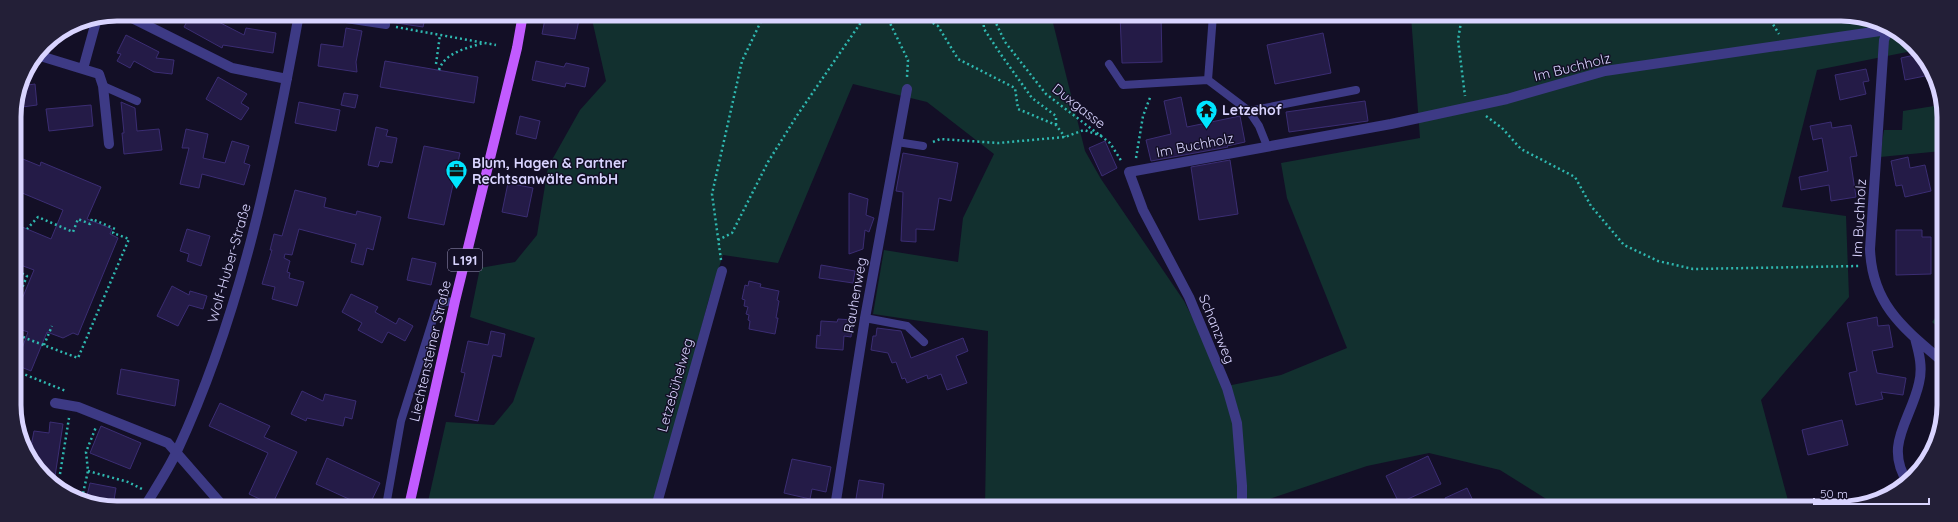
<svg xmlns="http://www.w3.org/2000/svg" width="1958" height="522" font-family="Quicksand,sans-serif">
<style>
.green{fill:#12302f}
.building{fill:#241b47;stroke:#3b2d73}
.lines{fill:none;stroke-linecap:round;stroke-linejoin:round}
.path{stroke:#2fb8b0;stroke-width:2.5;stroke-dasharray:2 3;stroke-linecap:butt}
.lane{stroke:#3d3a85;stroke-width:8}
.street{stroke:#3d3a85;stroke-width:10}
.primary{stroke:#c25bff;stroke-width:10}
.labels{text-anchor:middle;stroke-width:3;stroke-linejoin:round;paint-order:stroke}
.shield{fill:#130f26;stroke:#9e99be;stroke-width:1}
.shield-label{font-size:13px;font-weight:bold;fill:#d9d4ff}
.street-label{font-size:14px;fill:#d9d4ff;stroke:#130f26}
.poi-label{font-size:14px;font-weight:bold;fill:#d9d4ff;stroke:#130f26;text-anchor:start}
.rim{fill:none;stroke:#d9d4ff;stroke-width:5}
</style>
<rect width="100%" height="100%" fill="#130f26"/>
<path class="green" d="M591,15h460l34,136 16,28 83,122 43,85 54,-11 66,-27 -60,-150 -6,-35 139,-25 -9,-122h450l53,28 3,6 -100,20 -35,137 64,9 3,81 -88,103 29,108 -231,-1 -59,-37 -71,-17 -62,13 -121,41h-261l3,-176 -115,-17 11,-64 74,12 5,-44 31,-64 -67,-52 -74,-18 -75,179 -55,-8 -15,47 -53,205 -228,-1 19,-84 48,3 19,-23 22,-64 -65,-21 10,-49 35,-6 22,-27 11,-68 32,-57 26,-29z
M1942,96v55l-62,6 4,-27h18l1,-19 31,-5 1,-8z
M1942,309v22l-10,-9z"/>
<path class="building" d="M191,14h12l41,21 2,-7 30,5 -3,20 -50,-8 -1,3 -38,-21z
M387,14h39l-3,13 -33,-5 -4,-2z
M546,14l34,1 -5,24 -33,-5z
M1120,15h41l1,47 -40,1z
M346,28l16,3 -6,31 1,10 -39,-6 3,-22 22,3z
M1323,33l8,40 -56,11 -8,-39z
M126,35l33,17 -3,6 18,2 -2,14 -18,-2 -20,-11 -4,7 -13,-7 4,-7 -4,-1z
M1919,54l11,21 -25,5 -4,-22z
M385,61l93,16 -4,26 -94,-16z
M536,61l28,6 2,-4 23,5 -4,19 -19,-4 -1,4 -33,-7z
M1866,69l3,12 -6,1 3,12 -26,6 -5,-25z
M218,77l29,17 -6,9 8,5 -8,12 -35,-21z
M35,84l2,21 -22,3 6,-22z
M344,93l14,2 -3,13 -14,-3z
M1181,97l6,30 53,-11 5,26 -18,4 1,1 -77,14 -5,-21 25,-6 -7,-33z
M1365,101l3,20 -79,11 -3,-20z
M121,102l14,6 2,23 22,-2 3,21 -38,4 -2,-21h2z
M299,102l41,8 -4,21 -41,-8z
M91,105l2,21 -44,5 -3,-22z
M520,116l20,5 -4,18 -20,-5z
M1831,122l1,6 19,-3 6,31 -7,1 6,40 -25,4 -2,-16 -28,5 -2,-13 29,-6 -6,-33 -9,2 -3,-14z
M376,127l12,3 -2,6 11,2 -5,25 -12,-2 -2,6 -10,-2z
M186,129l22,5 -5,24 22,5 7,-22 17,5 -5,17 6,2 -6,20 -42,-11 -3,14 -19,-4 9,-36h-7z
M1105,141l12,27 -15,8 -13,-28z
M424,146l36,7 -16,72 -36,-7z
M903,153l55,10 -7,38 -12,-3 -5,32 -18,-1v13l-15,-1 2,-49 -7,-1z
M18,157l22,9 1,-4 60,25 -14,32 25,10 -2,5 8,4 -40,97 -5,-2 -10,5 -16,-6 -16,39 -15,-6 12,-33 -9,-3 3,-8 -7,-3v-2l19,-46 -19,-7v-39l36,15 12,-29 -48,-20v-26z
M1908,157l2,11 15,-3 6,26 -26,6 -3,-12 -6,1 -5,-25z
M1230,160l8,54 -39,6 -8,-53z
M508,183l25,5 -6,29 -25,-5z
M295,190l31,8 -2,9 32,8 1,-4 24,6 -8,33 -6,-2 -4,17 -12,-3 5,-18 -57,-15 -7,26 -7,-1 -1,4 6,3 -3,11 3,1 -1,5 15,4 -7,24 -25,-7 3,-12 -13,-3 10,-34h-2l4,-16 8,2z
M849,193l19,6 -2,16 8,3 -5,14 -4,-2 -2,19 -14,5z
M187,229l23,7 -9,30 -14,-5 2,-7 -9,-3z
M1896,230h26v7h9v37l-35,1z
M412,258l24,5 -5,22 -24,-5z
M821,265l34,6 -2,12 -34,-5z
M749,281l12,3 -1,3 19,4 -2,9 2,1 -3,17h2l-3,16 -26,-5 1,-8 -2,-1 1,-5 -3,-1 2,-7 -4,-1 1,-6 -3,-1 3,-14 3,1z
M172,286l17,9 1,-4 17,5 -4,13 -14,-4 -11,21 -21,-10z
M351,294l27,13 -3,5 21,12 3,-6 14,8 -8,15 -17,-9 -6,11 -24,-13 4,-7 -20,-11z
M1877,317l1,9 11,-1 4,22 -21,4 5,22 29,5 -3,17 -22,-3 2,7 -27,6 -7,-32 8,-2 -10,-48z
M838,319l15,1 -2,17 -7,-1 -1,14 -27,-2 1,-13 3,1 1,-15 16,1z
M877,328l24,3 10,27 52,-20 5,13 -12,5 11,27 -20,7 -6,-16 -13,5 -1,-4 -20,8 -2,-5 -3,1 -6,-17 -4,1 -4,-10 -17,-3 2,-14h3z
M491,331l14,3 -4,23 -8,-2 -15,66 -23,-5 10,-43 -4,-1 7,-31 20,4z
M121,369l58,11 -4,26 -58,-12z
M302,391l21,10 2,-7 31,7 -4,18 -7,-2 -2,9 -36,-8 -1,3 -15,-7z
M220,403l50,23 -6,11 33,15 -25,53 -23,-11 19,-41 -59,-27z
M1842,420l6,25 -40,10 -6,-25z
M50,422l13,2 -9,59 -10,-5 -14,-26 4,-21 15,2z
M101,426l40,17 -11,26 -40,-16z
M1428,456l13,28 -42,19 -13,-27z
M327,458l53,25 -11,23h-5l-48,-22z
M792,459l39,8 -5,25 -14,-3 -2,10 -26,-6z
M859,480l25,4 -3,23 -26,-2z
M90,483l26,5 -3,18h-16l-11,-6z
M1467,488l9,19h-27l-4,-9z"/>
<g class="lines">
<path class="path" d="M886,15l22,45 -1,17
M920,15l18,11 20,33 57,29 3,21 38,16 9,12
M983,15l1,14 18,27 30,42 24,18v9
M992,15l13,27 41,52 64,49 12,19
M1462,16l-4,24 7,56
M1768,16l11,18
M396,27l100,18
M436,64l4,-29
M439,70c6,-18 29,-22 44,-27
M1486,116l16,12 19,21 54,28 16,29 33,39 34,16 35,8 167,-3
M933,142l7,-3 58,4 67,-6 19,-7 18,6
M1136,158l7,-42 8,-21
M718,240l14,-7 36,-71 28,-45 70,-102
M721,260l-9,-66 30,-133 22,-46
M15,276l6,-11
M15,305l12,-29 -10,-5
M16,336l2,-3 7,5 53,20 51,-119 -16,-6 2,-4 -23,-10 -2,5 -12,-5 -5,13 -35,-15 -11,12
M44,345l8,-19
M16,371l50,20
M88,471l40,11 14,7
M60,474l9,-56
M82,498l6,-27 -2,-19 10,-25"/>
<path class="lane" d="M313,14l73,11
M1109,64l14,21 85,-5 41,31 10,15 8,20
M1208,80l5,-65
M103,86l34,15
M1249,111l107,-21
M897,142l26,4
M865,318l42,8 17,16
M386,506l15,-85 37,-118 17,-2
M1403,507h14"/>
<path class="street" d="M124,14l108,54 55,11
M1888,30l-4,10 -14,209c2,55 33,79 72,112
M37,55l62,19 4,12 6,58
M83,69l14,-51
M55,403l23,4 90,36 55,63
M1908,483c-25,-38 3,-63 11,-100 4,-16 0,-30 -4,-45
M145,506c11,-18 23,-36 32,-55 64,-137 95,-288 122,-437
M656,507l66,-236
M835,507l30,-189 42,-229
M1242,507v-21l-5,-63 -10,-35 -38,-91 -46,-87 -14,-38 262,-48 116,-25 98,-28 282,-41"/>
<path class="primary" d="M409,506l46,-205 62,-253 6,-34"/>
</g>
<defs>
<symbol id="temple-pin" viewBox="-11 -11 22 30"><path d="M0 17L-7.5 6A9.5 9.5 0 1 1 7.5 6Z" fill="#00e5ff" stroke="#130f26"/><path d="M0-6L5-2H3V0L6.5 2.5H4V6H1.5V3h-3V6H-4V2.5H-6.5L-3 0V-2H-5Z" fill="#111"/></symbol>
<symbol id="office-pin" viewBox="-11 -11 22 30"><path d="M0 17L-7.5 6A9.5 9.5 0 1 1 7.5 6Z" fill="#00e5ff" stroke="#130f26"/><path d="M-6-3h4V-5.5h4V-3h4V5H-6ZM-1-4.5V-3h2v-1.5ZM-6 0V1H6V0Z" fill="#111"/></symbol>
</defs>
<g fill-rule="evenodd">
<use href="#temple-pin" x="1194" y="98" width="25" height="34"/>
<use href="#office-pin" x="444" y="158" width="25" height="34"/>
</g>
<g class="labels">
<rect class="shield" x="448" y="249" width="34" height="22" rx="3"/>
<g class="shield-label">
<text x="465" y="265">L191</text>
</g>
<g class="street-label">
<text transform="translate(1572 67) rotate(-14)" y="5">Im Buchholz</text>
<text transform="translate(1079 106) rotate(38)" y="5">Duxgasse</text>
<text transform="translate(1195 145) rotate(-11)" y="5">Im Buchholz</text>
<text transform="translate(1859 218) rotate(-87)" y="5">Im Buchholz</text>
<text transform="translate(229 263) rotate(-74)" y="5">Wolf-Huber-Straße</text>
<text transform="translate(855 295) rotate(-80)" y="5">Rauhenweg</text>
<text transform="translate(1217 329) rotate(68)" y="5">Schanzweg</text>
<text transform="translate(430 351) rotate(-77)" y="5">Liechtensteiner Straße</text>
<text transform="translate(675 385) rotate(-74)" y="5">Letzebühelweg</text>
</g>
<g class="poi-label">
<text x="1222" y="115">Letzehof</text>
<text x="472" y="168">Blum, Hagen &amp; Partner<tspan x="472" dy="16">Rechtsanwälte GmbH</tspan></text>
</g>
</g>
<path d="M0 0H1958V522H0ZM117 21H1841A96 96 0 0 1 1937 117V405A96 96 0 0 1 1841 501H117A96 96 0 0 1 21 405V117A96 96 0 0 1 117 21Z" fill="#231f37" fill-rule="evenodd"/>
<path class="rim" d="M117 21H1841A96 96 0 0 1 1937 117V405A96 96 0 0 1 1841 501H117A96 96 0 0 1 21 405V117A96 96 0 0 1 117 21Z"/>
<path d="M1814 498v6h115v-6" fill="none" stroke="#d9d4ff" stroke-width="2"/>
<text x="1820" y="498" font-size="12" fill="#d9d4ff" stroke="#130f26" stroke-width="3" paint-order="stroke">50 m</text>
</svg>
